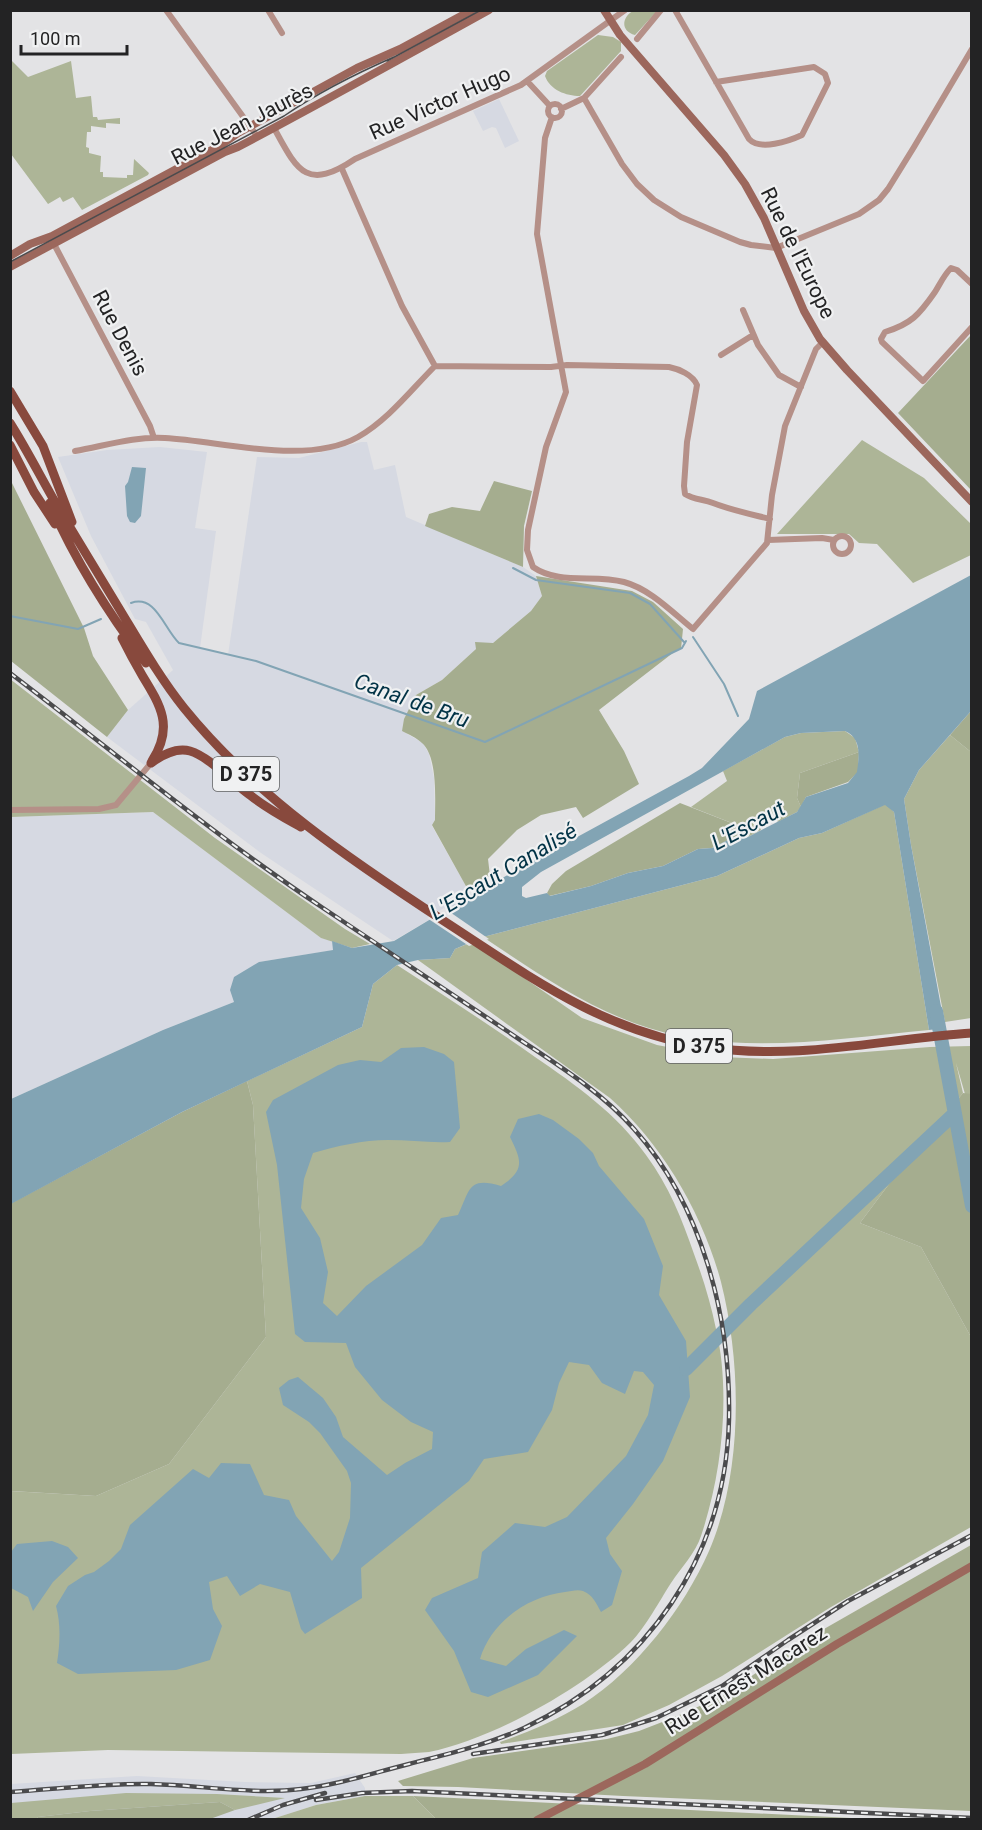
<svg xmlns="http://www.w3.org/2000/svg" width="982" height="1830" font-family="Roboto,sans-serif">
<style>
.built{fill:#d6d9e2}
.green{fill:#adb597}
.forest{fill:#a5ad8f}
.water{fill:#82a4b4;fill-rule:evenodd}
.pier{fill:#e3e3e5}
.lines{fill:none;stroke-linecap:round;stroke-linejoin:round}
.stream{stroke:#82a4b4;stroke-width:2}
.river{stroke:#82a4b4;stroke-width:14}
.street{stroke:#b59088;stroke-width:6}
.secondary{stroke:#9c675c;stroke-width:8}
.primary{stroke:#88493d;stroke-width:9}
.tram{stroke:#4b4b4d;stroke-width:1.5}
.rail-casing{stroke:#4b4b4d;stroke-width:4.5}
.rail{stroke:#f0f1f2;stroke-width:2;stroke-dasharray:7;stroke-linecap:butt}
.labels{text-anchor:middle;stroke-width:4.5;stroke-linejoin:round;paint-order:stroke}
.shield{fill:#f0f1f2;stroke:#606162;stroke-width:1.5}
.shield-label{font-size:20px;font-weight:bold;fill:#232324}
.street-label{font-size:21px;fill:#232324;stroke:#f0f1f2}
.water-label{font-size:22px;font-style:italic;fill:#023346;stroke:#f0f1f2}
</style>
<rect width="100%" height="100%" fill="#e3e3e5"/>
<path class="built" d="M499,99l20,42 -14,7 -9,-20 -4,-1 -9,4 -10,-20z
M361,442h6l7,28 21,-5 11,52 117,50 13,9 6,20 -11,15 -38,32 -17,6 -34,31 -26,15 -14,36 21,12 6,11 5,24 1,42 -3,6 39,69 -78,46 -132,-88 -154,-116 21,-27 45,-40 -27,-48 -11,-3 -44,-83 -33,-79 49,-7 53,-3 47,5 -12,76 21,3 -16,117 28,7 29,-198 42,1z
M153,812l168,126 11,3 2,9 -75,12 -25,40 -71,28 -152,69 -1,-282z
M355,1773l10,15v8l-49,9 -44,14 -261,1v-36l126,-8 108,6 66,1z"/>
<path class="green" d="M633,11h24l-22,24c-15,-4 -13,-18 -2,-24z
M598,35l15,2 8,5v9l-41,45c-14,0 -30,-6 -35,-20l2,-5z
M11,60l17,17 43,-16 5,37 15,-2 2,21h4l1,3 22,-2v6l-14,-1v5l-15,-2v6h-4l-1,15 3,1v5l12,3 -1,16h3v5l24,1v-3h6l1,-16 15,14 -1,2 -66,35 -9,-13 -10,5 -3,-5 -12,7 -37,-50z
M862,440l62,38 47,46v31l-58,28 -36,-39 -18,-1 -10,-9h-72z
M10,679l205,159 130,91 25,15 -18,4 -31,-10 -168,-126 -142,5z
M845,731l10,7 4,14 -59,21 -3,25 4,9 -4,5 -19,10 -6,-9 -15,8 4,9 -13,7 -1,-8 -56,-22 36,-26 -4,-10 62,-34 16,-4z
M950,735l21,17v266l-26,4 -34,-177 -7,-46 15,-29z
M886,804l8,8 35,218c-97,9 -200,28 -295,-7 -54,-20 -103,-54 -151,-86l234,-61 82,-38 23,-5z
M472,942l110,76 75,27 64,12 52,2 157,-12 41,-1v48h-6l-9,-31 7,30 -62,75 -41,55 61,24 50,90v190l-140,80 -109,69 -53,29 -46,20 -122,19 -1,-2c29,-10 57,-22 83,-38 53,-34 101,-96 126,-153 34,-79 33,-186 12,-269 -18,-68 -59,-138 -111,-184l-192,-138 32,-2 5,-9z
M397,965c46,30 93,60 138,92 41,28 82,57 111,98 23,31 36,64 48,99 9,24 17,50 22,75 15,64 6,145 -15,207 -5,16 -20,32 -30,47 -11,17 -26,45 -40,59 -47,46 -138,97 -202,110 -9,1 -19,1 -28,2l-293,-4 -97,4 -1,-263 86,5 73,-32 97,-127 -13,-232 -6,-24 115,-54 11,-43z
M126,1793l91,1 68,4 -50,12 -15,-8 -130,9 -52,6 -1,2 -26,1v-17z
M365,1796h48l23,23h-164l44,-14z"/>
<path class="forest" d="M971,335v155l-73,-77z
M10,479l74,149 9,28 35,54 -21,27 -96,-76z
M494,481l38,10 -8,35 -1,41 -98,-41 4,-12 23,-7 28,4z
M536,576l96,15 21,11 30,27 -2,20h-3l-79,61 25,41 15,33 -56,34 -7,-11 -35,8 -24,15 -29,29 2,17 -23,12 -35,-63 3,-5c0,-20 3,-63 -13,-77 -5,-5 -14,-9 -20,-12l2,-12 12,-24 26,-15 34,-31 -1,-7 18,1 38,-32 11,-15z
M971,711v41l-21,-17z
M859,752l-1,20 -10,10 -42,15 -5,10 -4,-9 3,-25z
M680,803l67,26 1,8h-14l-22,11 -14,1 -35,17 -35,7 -37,13 -42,10 -2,-3 5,-9 14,-13z
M247,1081l6,24 13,232 -97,127 -73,32 -85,-5 -1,-287 172,-92z
M963,1093l9,1 -1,243 -50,-90 -61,-24 41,-55z
M971,1545v266l-348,-15 -165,-9 -55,-1 -5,-5 75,-23 134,-19 32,-8 31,-12 48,-21 99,-65z
M413,1796l458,23h-435z
M220,1802l15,8 -25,9h-173l1,-2 52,-6z"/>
<path class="water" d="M132,467l14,1 -5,48 -6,7 -5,-1 -3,-6 -2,-30 3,-4z
M971,575v136l-52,59 -15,29 7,46 34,183 -16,2 -35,-218 -9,-7 -63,28 -23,5 -82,38 -234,61 -28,12 -5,9 -32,2 -21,5 -24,19 -11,43 -180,85 -171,92v-105l152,-69 71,-28 -4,-12 4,-13 25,-15 74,-12 -1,-9 20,7 42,-7 77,-46 218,-119 13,-8 47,-49 8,-28zM845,731c17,7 14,26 12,41l-9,11 -42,14 -9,15 -49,25h-14l-22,11 -14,1 -35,17 -35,7 -37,13 -41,10 -3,-3 -21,5 -4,-2v-9l19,-15 244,-135 16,-4z
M424,1047l20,7 10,8 6,66 -10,14c-21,1 -41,-2 -62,-2 -25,0 -51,6 -75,13l-9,26 -3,29 19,30 8,34 -5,31 14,13 29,-30 56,-41 19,-27 17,-3c12,-25 10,-39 43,-29 24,-16 21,-25 9,-49l8,-18 21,-5 14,6 26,19 14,14 6,13 45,53 19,47 -4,29 27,46 4,56 -27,64 -30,43 -27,34 4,16 12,17 -10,34 -11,7c-5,-9 -8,-17 -18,-21 -5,-2 -12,0 -18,1 -37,4 -74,30 -85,67l26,7 20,-17 38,-19 13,6 -39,39 -50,22 -17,-5 -17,-41 -29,-41 7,-12 46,-20 4,-26 33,-29 30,4 22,-10 59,-61 22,-41 6,-30 -11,-13 -9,-1 -9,23 -23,-11 -13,-18 -20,-3 -10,21 -7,27 -24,42 -44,7 -15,22 -108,87 1,30 -57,36 -4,-5 -11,-37 -30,-8 -20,12 -13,-20 -18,6 4,27 9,17 -12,34 -34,10 -98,4 -21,-11c3,-20 4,-38 -1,-57l12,-20 17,-11 9,-3 15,-11 12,-12 9,-24 63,-56 16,9 12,-15 29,1 14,31 25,5 7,16 36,45 7,-9 11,-34 1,-35 -4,-12 -27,-38 -11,-11 -26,-17 -4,-17 10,-8 9,-3 25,21 13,19 7,20 44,38 18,-12 27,-14 1,-17 -22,-10 -29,-22 -27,-33 -9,-24 -41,-1 -10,-8 -18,-169 -11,-53 7,-12 65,-35 22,-5 21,2 20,-14z
M52,1541l16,6 10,11 -25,24 -20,29 -5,-14 -17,-9v-36l6,-8z"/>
<path class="pier" d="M444,908l45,31 -20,7 -42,-28z"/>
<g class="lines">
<path class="stream" d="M513,568l23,12 94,13 20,11 34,38
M131,603c25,-9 33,26 48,40l77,18 229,81 197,-94 4,-7
M10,616l68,13 23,-10
M693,637l31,47 14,32"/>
<path class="river" d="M936,1011l36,195
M686,1369l65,-65 204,-191"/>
<path class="street" d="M166,10l91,126
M268,10l14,23
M675,10l74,129c11,12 40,2 53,-4l26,-52 -3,-9 -11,-7 -98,15
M637,39l24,-29
M527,81l23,25
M584,98l38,66 15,20 17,16 27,17 59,25 11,3 25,3 83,-34 20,-14 9,-11 26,-42 58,-98
M548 111a7 7 0 1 1 14 0a7 7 0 1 1-14 0Z
M561,109l23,-11 37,-41
M552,117l-7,21 -8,96 29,158 -20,55 -18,83 -1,20 6,17c26,18 61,7 91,15 26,7 48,30 69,47l74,-86 5,-48 13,-69 31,-77 7,-7
M274,128c23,42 32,64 81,31l166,-74 104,-75
M342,169l60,137 33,60
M54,244l96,182 4,12
M972,284l-15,-14 -6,-2c-7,7 -11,16 -16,24 -16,23 -24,32 -50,40l-4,7 1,3 41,39 49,-54
M743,310l15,35 21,30 22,12
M721,355l32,-20
M435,366l116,1 16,-2 102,2c10,2 24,8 28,18l-10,57 -3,44 1,8c9,6 18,5 28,9 18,7 37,11 57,16
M75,451c29,-5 60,-15 90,-13 57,3 141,28 193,-1 30,-17 53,-47 77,-71
M833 545a9 9 0 1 1 18 0a9 9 0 1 1-18 0Z
M768,540l54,-2 12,2
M10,810l89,-1 17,-4 35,-42"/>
<path class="secondary" d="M604,10l16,25 104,120 21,29 19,34 40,93 16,28 27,31 125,132
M10,256l20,-12 22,-8 169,-91 17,-12 119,-65 43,-19 72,-39
M10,267l215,-115 13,-5c85,-45 168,-91 251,-137
M537,1820l108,-56 192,-120 135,-78"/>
<path class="primary" d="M10,391l33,55 29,76
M10,423c19,30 34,61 52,91 19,32 39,64 58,96 20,33 40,68 64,98 72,89 168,153 263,215 83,54 159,110 260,124 89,14 176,-8 265,-14
M10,445l24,47 21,32
M50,503c25,58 59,111 96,160
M122,638c6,12 13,25 20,37 19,31 32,52 10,86
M151,763c11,-8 25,-16 39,-12 20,6 43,32 60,44 16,13 33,22 51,32"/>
<path class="tram" d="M387,61l94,-51
M10,262l274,-146c35,-24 71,-42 110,-59"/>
<defs>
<path id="rail" d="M10,673c104,79 205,163 313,235 62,41 123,82 184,123 44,30 92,58 127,98 68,76 97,189 95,290 -3,137 -82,251 -205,309 -37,17 -77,26 -115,36 -36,9 -71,21 -108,25 -49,6 -101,-4 -150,-5 -47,-1 -94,5 -141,8
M473,1754l129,-19 54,-17 66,-32 66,-46 60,-39 124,-66
M316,1800l46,-7 50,-2 560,27
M248,1820l35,-15 42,-12"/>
</defs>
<use href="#rail" class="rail-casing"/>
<use href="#rail" class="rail"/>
</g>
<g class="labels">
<g class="shield">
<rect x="213" y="757" width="66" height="34" rx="4.5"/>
<rect x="666" y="1029" width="66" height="34" rx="4.5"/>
</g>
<g class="shield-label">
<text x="246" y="781">D 375</text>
<text x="699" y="1053">D 375</text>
</g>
<g class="street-label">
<text transform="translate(440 103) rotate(-24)" y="7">Rue Victor Hugo</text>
<text transform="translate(242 124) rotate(-27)" y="7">Rue Jean Jaurès</text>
<text transform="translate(798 253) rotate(64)" y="7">Rue de l'Europe</text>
<text transform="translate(120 333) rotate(62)" y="7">Rue Denis</text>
<text transform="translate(746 1680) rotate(-32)" y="7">Rue Ernest Macarez</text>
</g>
<g class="water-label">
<text transform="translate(412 700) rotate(20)" y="8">Canal de Bru</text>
<text transform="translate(748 825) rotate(-28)" y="8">L'Escaut</text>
<text transform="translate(503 871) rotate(-31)" y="8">L'Escaut Canalisé</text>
</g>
</g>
<rect width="982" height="1830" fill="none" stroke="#232324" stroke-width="24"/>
<path d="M21 45v9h106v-9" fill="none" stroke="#232324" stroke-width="3"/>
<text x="30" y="45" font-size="18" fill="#232324" stroke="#f0f1f2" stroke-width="4.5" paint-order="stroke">100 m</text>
</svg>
